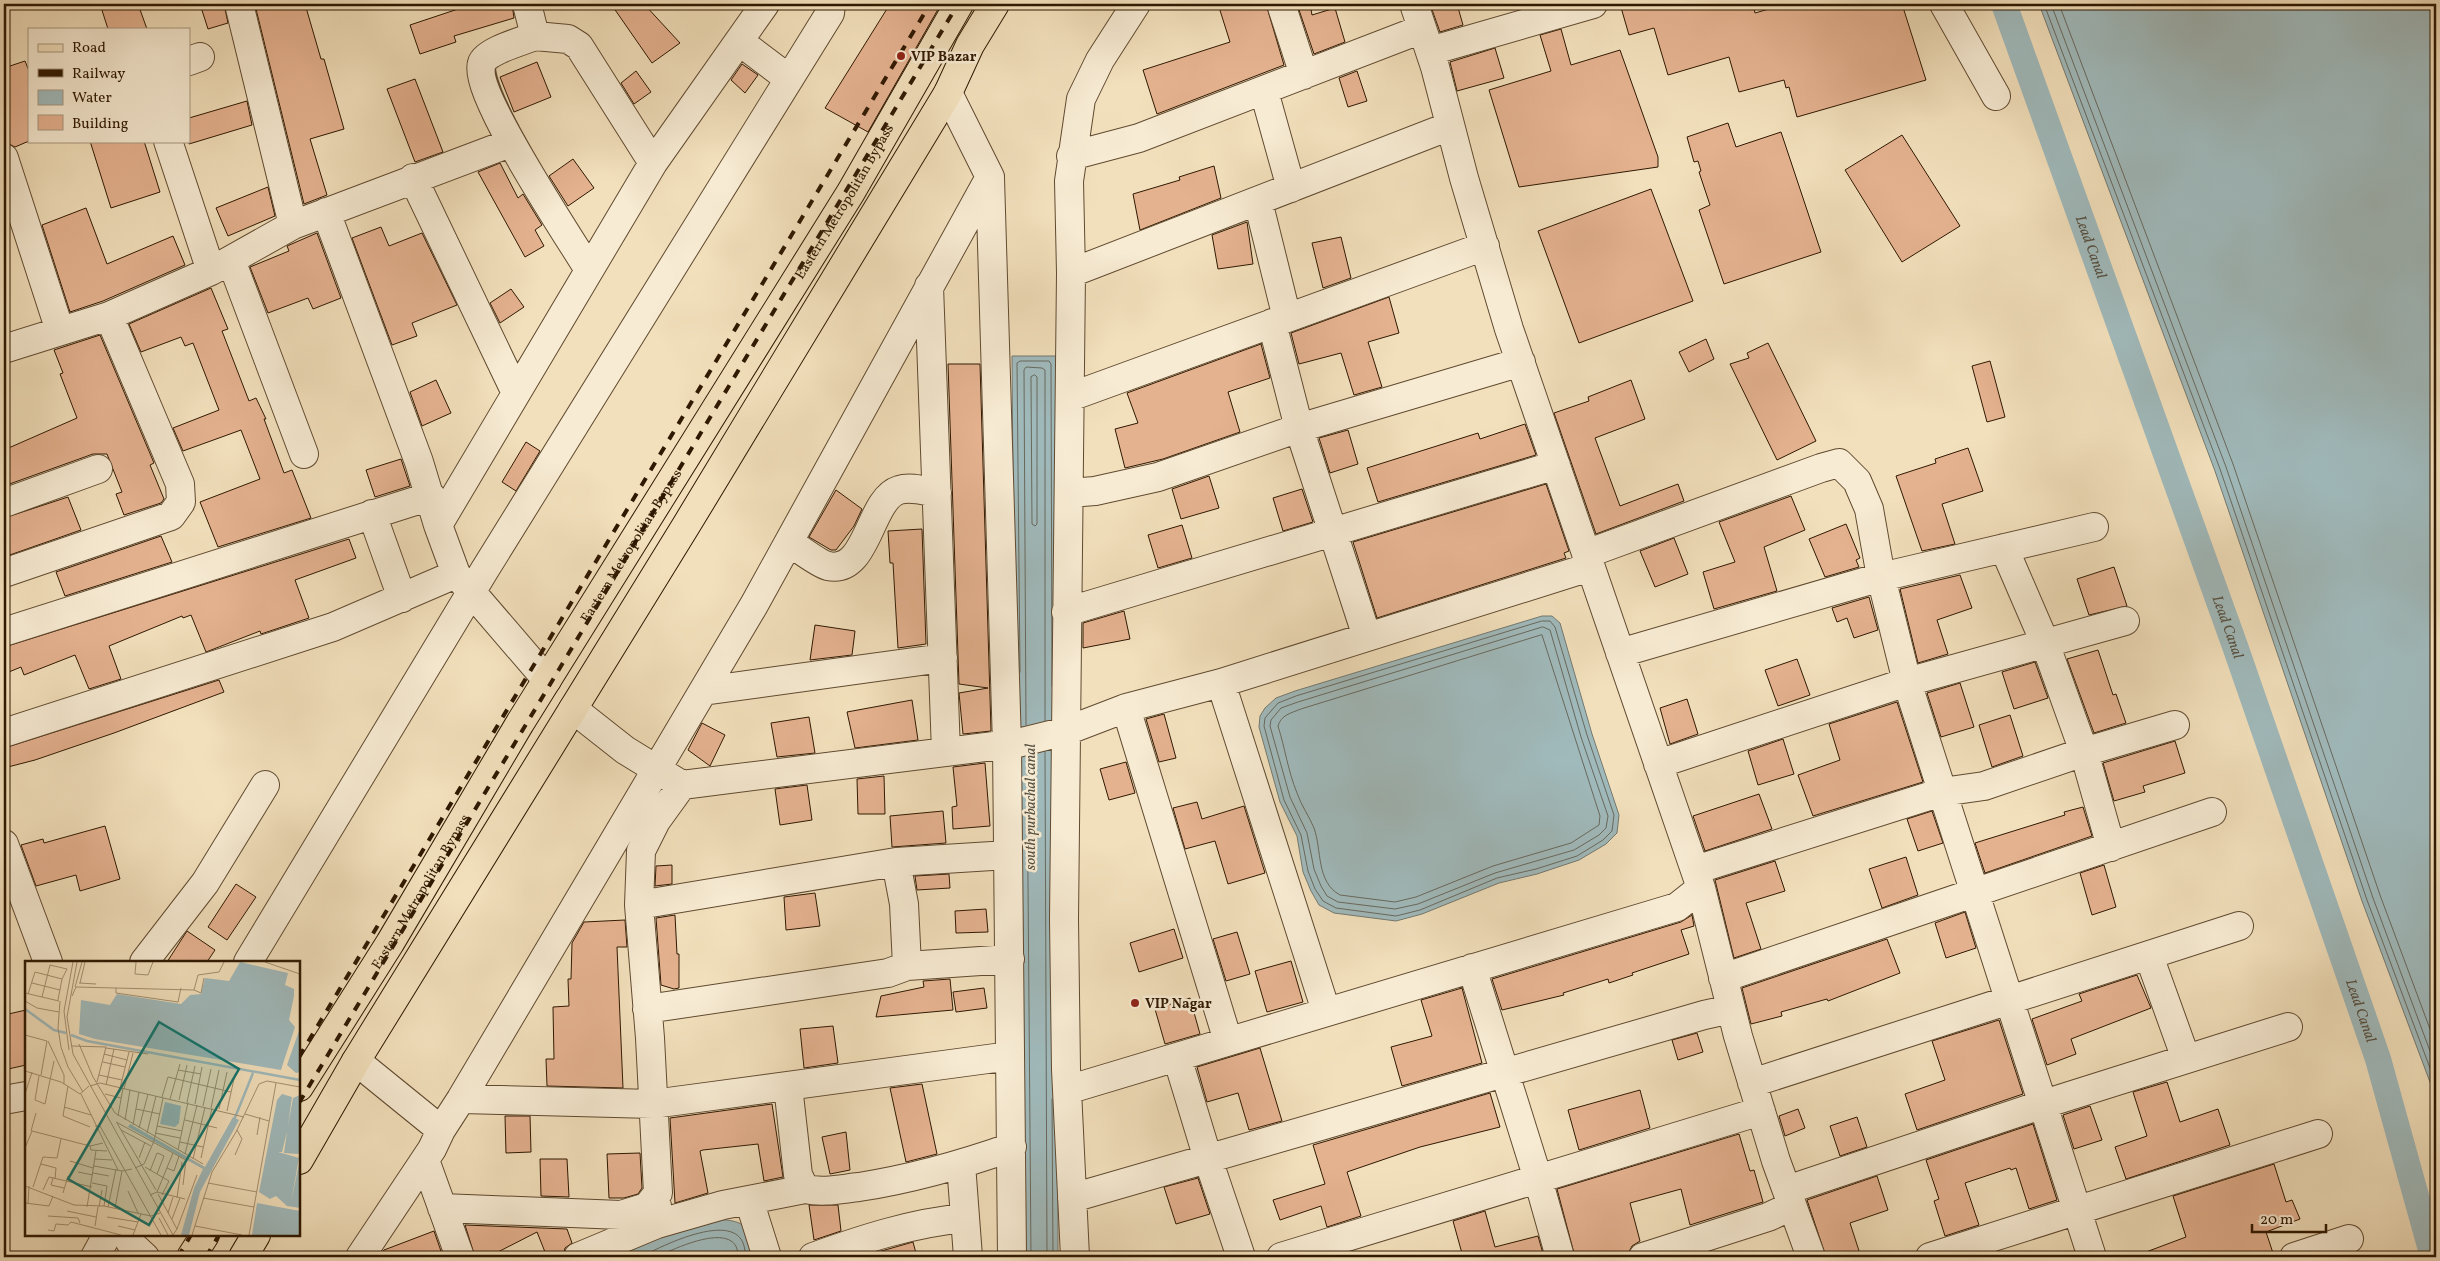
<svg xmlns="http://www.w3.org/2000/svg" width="2440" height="1261" font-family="Vollkorn,serif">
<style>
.water{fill:#a0babc;stroke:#737971}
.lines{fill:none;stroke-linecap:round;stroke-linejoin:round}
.shore{stroke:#68695e;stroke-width:1}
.canal{stroke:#a0babc;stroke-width:26}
.building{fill:#e5b290;stroke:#2f1801}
.minor-casing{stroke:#604a30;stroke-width:30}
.tertiary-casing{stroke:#604a30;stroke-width:30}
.primary-casing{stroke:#2f1801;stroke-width:30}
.minor{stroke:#f7ebd3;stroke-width:28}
.tertiary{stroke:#f7ebd3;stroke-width:28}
.primary{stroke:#f2e0bc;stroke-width:28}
.rail{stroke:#2f1801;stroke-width:4;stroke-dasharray:9 9;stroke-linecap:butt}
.poi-dot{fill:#8f2418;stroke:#f7ebd3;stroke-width:2}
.labels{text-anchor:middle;stroke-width:5;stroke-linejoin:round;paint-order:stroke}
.poi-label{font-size:14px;font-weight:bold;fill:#2f1801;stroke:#f7ebd3;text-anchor:start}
.street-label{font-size:14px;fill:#2f1801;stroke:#f7ebd3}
.water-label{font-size:15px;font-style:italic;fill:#575142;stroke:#f7ebd3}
.inset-river{fill:none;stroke:#a0babc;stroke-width:2.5}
.inset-road{fill:none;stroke:#a49071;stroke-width:1}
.view{fill:#0f766e;fill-opacity:0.15;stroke:#0f766e;stroke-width:2.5}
.inset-edge{fill:none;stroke:#2f1801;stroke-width:2.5}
</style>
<rect width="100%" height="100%" fill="#f2e0bc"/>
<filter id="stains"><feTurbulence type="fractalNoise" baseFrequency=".004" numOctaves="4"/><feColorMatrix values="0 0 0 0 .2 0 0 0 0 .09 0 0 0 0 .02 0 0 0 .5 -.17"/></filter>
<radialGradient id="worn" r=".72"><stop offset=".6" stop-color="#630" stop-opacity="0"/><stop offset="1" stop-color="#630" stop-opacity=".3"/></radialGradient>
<path class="water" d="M2039,4h397v1094l-74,-197 -147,-430z
M1012,356h44l2,901h-39z
M1542,616h10l8,7 32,111 27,81 -2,18 -11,11 -27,16 -42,14 -38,9 -77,31 -26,7 -62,-8 -15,-8 -8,-14 -8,-19 -6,-36 -17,-34 -21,-75 1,-11 5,-8 11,-10 19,-7z
M715,1219c33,2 34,7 40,38h-137l28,-15z"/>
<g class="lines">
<path class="shore" d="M2044,4l176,465 147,431 69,184
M2051,4l175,463 147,431 63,169
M2059,4l174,460 147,431 56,150
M1035,375l2,2v147l-2,2 -3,-2 -1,-147z
M1542,621h8l5,6 32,108 27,80 -2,16 -9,9 -26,16 -41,13 -39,9 -77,32 -24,6 -60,-8 -13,-7 -8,-12 -7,-18 -7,-36 -17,-35 -20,-74 1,-8 13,-15 18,-7z
M1543,627l7,3 31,107 27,79 -2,12 -7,7 -25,15 -79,23 -77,31 -23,5 -57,-7 -11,-6 -6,-10 -7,-17 -7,-36 -17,-36 -20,-71 1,-6 10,-12 17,-6z
M1542,635l58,181 -1,9 -28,18 -78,23 -77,31 -21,5 -55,-7c-24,-13 -18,-45 -26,-67 -5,-12 -13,-23 -17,-35 -9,-22 -12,-45 -19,-67 3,-11 13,-13 23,-17z
M1020,672l-3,-309 3,-2h29l2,3 1,322
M1026,725l-2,-355 2,-3 16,1 3,2v351
M1045,752l2,505
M1027,756l4,501
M1052,1099l1,158
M641,1257c22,-12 107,-54 104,0
M657,1257c18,-9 82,-39 81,0"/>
<path class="canal" id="s1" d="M2004,4l231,642 143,413 55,198"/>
</g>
<path class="building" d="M100,4h38l9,25h-39z
M200,4h24l4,19 -20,6z
M276,4h29l16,55h3l20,70 -34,10 17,56 -23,9 -48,-195z
M460,4h52l2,14 -60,18 2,6 -36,12 -10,-29 51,-17z
M611,4h33l36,39 -28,20z
M890,4h51l-73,128 -43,-24z
M1218,4h48l18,61 -127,49 -14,-44 87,-28z
M1297,4h13l2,11 23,-7 10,34 -31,12z
M1430,4h27l6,21 -23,7z
M1620,4h133l2,9 31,-9h116l24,76 -129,37 -8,-30 -3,1 -2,-8 -45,12 -10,-35 -61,18 -14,-47 -25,7z
M1561,29l10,36 49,-15 38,107v10l-139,20 -30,-97 62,-19 -11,-36z
M1495,48l9,30 -47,13 -7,-29z
M25,61l4,10v70l-14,6 -6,-3 -5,-15v-61z
M537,62l14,35 -37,15 -14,-35z
M742,64l16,11 -13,18 -14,-13z
M636,71l15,21 -17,12 -13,-21z
M1357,71l10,30 -19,6 -9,-29z
M415,79l28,73 -28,10 -28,-73z
M247,101l5,24 -63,19v-26z
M1728,123l8,24 45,-15 40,120 -97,32 -25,-74 11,-5 -11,-33 2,-1 -3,-10 -4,1 -7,-25z
M1902,135l58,91 -58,36 -57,-92z
M90,141h54l16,51 -49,16z
M573,159l21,29 -26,18 -19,-30z
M500,163l18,35 5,-4 19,31 -7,5 9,16 -19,11 -47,-85z
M1214,166l7,32 -81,32 -7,-36 47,-14 -1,-3z
M268,187l7,29 -47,20 -12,-28z
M1651,189l42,112 -114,42 -41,-112z
M86,208l21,56 66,-28 12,29 -82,36 -33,11 -28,-87z
M1247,222l6,42 -35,5 -6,-34z
M381,227l8,19 33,-13 35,72 -45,18 5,13 -25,9 -40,-107z
M317,233l24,65 -28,11 -5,-11 -40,15 -18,-46 39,-16 -2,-5z
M1341,237l10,41 -28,10 -11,-45z
M211,288l17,41 -6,2 27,70 7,-3 10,21h-2l20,54 8,-3 19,48 -93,29 -18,-45 60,-23 -19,-49 -58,21 -10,-23 46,-18 -26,-67 -8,3 -4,-9 -40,15 -12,-28z
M511,289l13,18 -24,16 -10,-20z
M1389,297l10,36 -31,9 14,45 -28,8 -13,-42 -42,11 -8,-31z
M100,335l54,128 -4,2 14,34 -3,4 -37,12 -8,-21 6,-2 -15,-38h-14l-89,32v-36l73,-32 -17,-44 3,-1 -9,-23z
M1706,339l8,20 -25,13 -10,-20z
M1768,343l48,98 -39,19 -47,-96 19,-6 -2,-5z
M1261,344l9,34 -42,14 12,40 -77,27 -38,9 -10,-39 23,-6 -11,-30z
M1990,361l15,56 -18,5 -15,-56z
M948,364h32l11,367 -28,3 -4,-41 29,-5 -29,-4z
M436,380l15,33 -29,13 -12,-34z
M1631,380l14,39 -50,19 25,68 58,-22 6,17 -88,33 -42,-121 35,-12 -1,-4z
M1525,424l11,31 -158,47 -11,-34 111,-35 2,6z
M1348,430l10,34 -28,9 -11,-35z
M526,442l14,9 -24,40 -14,-9z
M1968,448l15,43 -41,13 13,40 -33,7 -26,-75 40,-13 -1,-4z
M401,459l9,27 -35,11 -9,-27z
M1209,476l10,32 -38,11 -9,-30z
M1546,484l23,67 -5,2 2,5 -189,60 -24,-76z
M1302,489l11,33 -30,9 -10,-33z
M836,490l26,19 -8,17 -18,24h-5l-22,-13z
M1791,496l14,34 -41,17 13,44 -63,18 -11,-37 32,-10 -16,-40z
M68,497l13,33 -77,27v-39z
M1846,524l14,34 -4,2 3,7 -34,10 -16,-38z
M1182,525l10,33 -34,10 -10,-33z
M922,529l4,115 -28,4 -5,-85h-3l-2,-32z
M161,536l11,26 -107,34 -9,-24z
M1674,538l14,36 -33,13 -15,-36z
M349,539l7,19 -61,22 14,38 -48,16 -1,-3 -54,21 -15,-37 -8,3 -1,-2 -73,30 12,33 -32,10 -14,-34 -51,20 -3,-8 -17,7v-27z
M2114,567l13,39 -38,9 -12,-36z
M1960,575l12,33 -35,12 11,34 -30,9 -18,-74z
M1869,597l9,33 -24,8 -7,-20 -10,4 -5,-14z
M1124,611l6,28 -47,9v-25z
M815,625l40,6 -3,24 -42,5z
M2098,650l15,45 3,-1 10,29 -32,10 -27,-74z
M1797,659l13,36 -32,11 -13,-36z
M2035,662l13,36 -34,11 -12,-37z
M219,680l5,12 -110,41 -79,27 -31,8v-20z
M1960,683l14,44 -33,10 -14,-44z
M1687,699l11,35 -28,10 -10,-36z
M912,700l6,40 -63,8 -8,-36z
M1897,702l26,80 -110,34 -15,-41 42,-15 -11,-36z
M1164,714l12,44 -17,4 -13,-43z
M2010,715l13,41 -31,11 -13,-42z
M809,717l6,36 -38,4 -6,-34z
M702,723l23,12 -15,31 -22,-16z
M1783,739l11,35 -36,11 -10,-34z
M2175,741l10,32 -42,13 2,6 -31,9 -11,-38z
M1126,762l9,31 -26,7 -9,-31z
M985,763l5,63 -37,3 -1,-22 5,-1 -4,-39z
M884,776l1,38h-27l-1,-35z
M807,785l5,35 -32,5 -5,-36z
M1759,794l13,35 -67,22 -12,-35z
M1197,802l5,17 42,-13 21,67 -37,11 -13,-43 -30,8 -12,-41z
M2083,807l9,29 -107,37 -10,-30 90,-28 -1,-3z
M943,811l3,32 -54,4 -2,-31z
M1932,811l11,32 -25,8 -11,-32z
M105,826l15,53 -40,12 -4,-16 -40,11 -15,-41 22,-6 1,4z
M1906,857l12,38 -36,13 -13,-39z
M1775,861l10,30 -39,12 15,46 -27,9 -19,-78z
M672,865v19l-17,2 1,-20z
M2104,865l12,42 -24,8 -12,-42z
M949,874l1,14 -33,2 -2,-14z
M236,884l20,13 -29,43 -19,-13z
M815,893l5,33 -34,4 -2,-33z
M986,909l2,23 -32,1 -1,-22z
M1965,912l11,36 -30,10 -11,-35z
M675,915l2,39h2v34l-5,1 -13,-4 -5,-67z
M1692,915l2,11 -13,4 8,24 -57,19 1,2 -24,8 -1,-4 -45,14 1,2 -62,15 -10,-31 189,-57z
M625,920l2,27h-10l6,141 -76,-2 -1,-27h8l-1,-52 16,-1 -1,-27h3l1,-36 12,-21z
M1174,929l9,29 -44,14 -9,-29z
M187,931l28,19 -8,12h-40z
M1237,932l13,42 -24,7 -13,-42z
M1887,939l13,34 -72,28 -1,-2 -46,13 1,4 -31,8 -9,-36z
M1291,961l12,41 -36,10 -12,-41z
M2137,975l14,33 -80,31 5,15 -29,11 -15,-46 50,-18 -3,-7z
M950,979l3,31 -77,7 5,-21 43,-9 -1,-6z
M984,988l3,20 -31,4 -3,-20z
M1462,988l20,75 -80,23 -11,-39 41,-11 -11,-36z
M1190,998l10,36 -35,10 -10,-35z
M26,1010v55l-22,5v-55z
M1999,1020l24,74 -106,36 -12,-36 40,-14 -13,-39z
M833,1026l5,37 -34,5 -4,-39z
M1697,1033l6,19 -25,8 -6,-20z
M1260,1048l22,73 -33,9 -11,-37 -31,9 -10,-35z
M2167,1082l13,40 38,-13 12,36 -104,34 -11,-32 32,-11 -14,-44z
M922,1084l15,70 -31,8 -16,-74z
M1640,1090l10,38 -71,22 -11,-40z
M1490,1093l10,34 -80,20 -73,25 14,44 -34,11 -6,-21 -41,14 -7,-20 52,-16 -12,-39z
M772,1104l11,73 -19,4 -6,-37 -55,6 -3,1 8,42 -33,10 -5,-85z
M2090,1106l12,34 -28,9 -11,-34z
M1798,1109l7,19 -20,8 -6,-20z
M505,1116h25l1,36 -25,1z
M1857,1117l10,30 -27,9 -10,-30z
M2033,1124l24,76 -28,9 -13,-41 -5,2 -1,-2 -45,15 14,42 -34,11 -11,-35 5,-2 -13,-39z
M846,1132l4,38 -20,4 -8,-37z
M1739,1134l11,37 4,-1 9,32 -73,23 -9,-36 -51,14 10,38 -8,5 -4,8 -13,3h-40l-18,-68z
M640,1153l2,35 -4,6 -14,4h-15l-2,-44z
M540,1159h27l2,38 -28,-1z
M2274,1164l12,38 6,-2 8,19 -34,13 7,21 -15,4h-119l-1,-2 48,-18 -13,-41z
M1877,1176l11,34 -38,13 11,34h-35l-19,-57z
M1198,1178l12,36 -34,10 -12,-37z
M809,1205h29l3,26 -27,9z
M1485,1211l10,36 43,-11 6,21h-81l-10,-36z
M465,1225l102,4 5,14 -7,5 -2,9h-16l-10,-25 -43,22 -7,3h-12z
M434,1231l9,26h-64l5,-7z
M913,1242l4,15h-57l32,-9z"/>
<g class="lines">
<defs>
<path id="minor" d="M239,4l54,221
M527,4l8,32 33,3 11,7 74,117
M1281,4l23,71
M1414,4l21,63 29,111 45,151 192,559 37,148 38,125 35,96
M1944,4l52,92
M535,36c-12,5 -49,15 -53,27 -11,28 89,177 107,207
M739,41l50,38
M1430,51l163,-47
M189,61l11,-4
M1264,91l27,97
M168,141l43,130
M1071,156l68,-18 283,-109
M4,158l56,173
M413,178l103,215
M990,178l17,567 5,512
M1258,201l29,117
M326,212l93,250 19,63 18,49 91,106
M231,260l73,194
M1071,273l379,-147
M929,286l17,466
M1272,323l27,105 68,209
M4,349l105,-33 102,-45 82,-46 217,-82
M1070,397l415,-151
M1069,493l26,-2 63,-14 141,-49 222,-66
M4,503l94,-34
M372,514l30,84
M438,525l215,-362 112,-159
M789,542c10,6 28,21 39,24 40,9 41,-67 71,-76 12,-4 26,1 38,3
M2004,548l41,95 39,109 27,95
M1586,554l235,-86 18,-5 18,18 12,28 12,68 26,105 185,575
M4,573l167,-57 10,-14 -1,-18 -71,-168
M1066,612l490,-147
M4,632l427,-136
M1620,653l261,-76 213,-50
M1221,683l105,328
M703,691l240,-33
M1126,708l102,333
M573,709l52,41 57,35 336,-42 48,-12 60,-23 95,-25 369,-116
M4,733l329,-106 123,-53
M1658,764l249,-82 218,-61
M896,862l112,-7
M1695,870l247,-78 42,-6 100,-34 91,-27
M639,905l257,-43 8,42 3,62 -19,7 -241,36
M2149,956l37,103
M144,962l61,-79 60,-98
M248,962l236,-391 346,-558 1,-9
M907,966l103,-7
M1472,968l66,211 22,78
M1723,978l489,-166
M1177,1057l31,102 33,98
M356,1061l85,69 -9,19 -72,108
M1752,1083l487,-157
M788,1086l10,89 7,14c19,4 35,0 54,-2 52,-8 102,-22 153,-40
M1067,1090l610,-183 24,-19
M461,1099l293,-494 236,-428 -42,-84
M4,1100l22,-4
M441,1130l20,-31 192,5 357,-48
M425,1160l35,97
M961,1164l7,93
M1787,1190l257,-86 244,-77
M1072,1198l632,-183 27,-6
M749,1200l18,57
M442,1208l179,7 26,-8 11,-14 -8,-155 -11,-133 2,-54 15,-30 26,-36
M657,1224l66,-19 82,-16
M95,1257l12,-22
M578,1257l79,-33v-18
M813,1257c50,-18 99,-34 152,-39
M1075,1257l-9,-188 -2,-150 7,-646 -2,-92 12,-82 19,-39 36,-56
M1281,1257l480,-146
M1643,1257l125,-40 24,-11
M1930,1257l388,-123
M2294,1257l55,-18"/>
<path id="tertiary" d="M4,844l44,118
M126,1235l6,10 13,12"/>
<g id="primary">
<path id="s2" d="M299,1087l91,-144 130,-220 331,-531 108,-188"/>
<path d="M299,1160l57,-99 331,-537 261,-431 22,-48 25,-41"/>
<path d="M191,1257l14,-22"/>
<path d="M243,1257l13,-22"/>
</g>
</defs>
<use href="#minor" class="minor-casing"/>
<use href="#tertiary" class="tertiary-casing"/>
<use href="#primary" class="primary-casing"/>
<use href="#minor" class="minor"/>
<use href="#tertiary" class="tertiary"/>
<use href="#primary" class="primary"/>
<path class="rail" d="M299,1057l631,-1053
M299,1103l659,-1099
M178,1257l13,-22
M206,1257l13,-22"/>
</g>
<g class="poi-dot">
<circle cx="901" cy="56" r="5"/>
<circle cx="1135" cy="1003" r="5"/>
</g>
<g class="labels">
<g class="poi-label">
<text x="911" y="61">VIP Bazar</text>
<text x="1145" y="1008">VIP Nagar</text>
</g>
<g class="street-label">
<text dy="5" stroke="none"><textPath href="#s2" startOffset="1040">Eastern Metropolitan Bypass</textPath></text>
<text dy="5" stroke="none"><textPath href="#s2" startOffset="635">Eastern Metropolitan Bypass</textPath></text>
<text dy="5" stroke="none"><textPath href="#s2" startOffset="230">Eastern Metropolitan Bypass</textPath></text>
</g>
<g class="water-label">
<text dy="5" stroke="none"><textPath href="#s1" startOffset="258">Lead Canal</textPath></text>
<text dy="5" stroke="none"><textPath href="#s1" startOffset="662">Lead Canal</textPath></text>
<text transform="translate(1030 807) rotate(-90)" y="5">south purbachal canal</text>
<text dy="5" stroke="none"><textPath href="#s1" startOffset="1068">Lead Canal</textPath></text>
</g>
</g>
<g transform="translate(25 961)">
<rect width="275" height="275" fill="#f2e0bc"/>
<path d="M215,1l48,11 -3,12 9,4v7l-5,24 6,7 -14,43 -186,-31 -16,-5 2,-34 29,5 7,-11 64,10 9,-9 11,-1 4,-16 24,3zM275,67v44l-4,1 -9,-8zM257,133l10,3 -4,29 5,-28 7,-3v57l-2,2 -14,-1 3,-21 -5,20h-4l21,6 -8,44 9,-43v49l-13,-2 -11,-10 -6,3 -11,-7 18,-92zM140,141l16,4 -2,17 -4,4 -15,-3zM208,156l6,3 -39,72 -11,43h-8l13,-47 9,-19 -75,-42 2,-3 75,43zM232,242l43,8v24h-48z" fill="#a0babc"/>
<path class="inset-river" d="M0,48l29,21 12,3M46,74l16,6 213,39M209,159l19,-47"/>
<path class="inset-road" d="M52,1l-10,55 6,37 100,181M111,1l-1,12 13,1 5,-13M240,1l35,12M7,22l28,7M54,22l17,1M55,22l5,-21M50,26l7,-25M91,27v5l62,9 3,-14M169,29l7,3 3,-15M0,32l34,8M3,33l7,-22 27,7 -4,21M47,35l4,-9 118,3 4,-15 21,-3 5,-10M17,36l8,-32 17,4 -5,10M0,40l12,7 22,4M35,40l-2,27 3,19 7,20 15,25M0,74l22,6 -6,34M23,80l16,34v9M54,83l14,33 22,36 88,51M46,85l35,1 -9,35M81,87l42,6M44,89l-5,-39 9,-49M79,93l23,6M78,101l22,5M153,109l23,4M0,110l36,11 19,12 9,-8M74,114l23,5M14,115l-4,24 10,4 9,-43M81,124l8,-36M43,125l-5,30 27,11M65,125l10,-3 144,34M95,127l9,-36M99,128l9,-36M0,133l7,-22M56,133l37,76M80,133l16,4M137,136l6,-20 63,15M145,138l10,-35M154,139l8,-35M162,141l8,-36M170,143l7,-37M178,145l8,-37M39,146l27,8M186,147l8,-38M111,148l24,5M194,148l8,-37M202,150l8,-37M220,153l24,7M93,155l5,-28M100,159l5,-30M160,159l32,8M91,161l70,38 -3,25M92,162l39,67M108,164l6,-33M70,165h5l61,109M132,165l25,5M114,167l9,-34M96,169l30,16M6,170l5,-18M122,172l9,-37M130,172l25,5M232,174l3,-18M155,181l23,5M65,185l1,4 16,1M0,187l7,-17 58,15 13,-3M153,189l10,-48M160,193l12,-49M210,194l7,-16 -5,-9M114,197l6,-16M176,197l11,-50M70,198l17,1M168,198l12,-52M45,200l23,7M16,203l15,4 -1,11M69,205l28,5 10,-2M120,206l24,14 -7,14M110,207l9,-4 10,-23 9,-43M142,207l7,3 5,-15M125,210l7,-18 3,1 4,2 -7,18M53,211l15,3M68,212l16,3M28,217l-2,7 13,3M67,222l15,3 -3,20M183,222l49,9M0,225l49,19 30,1 47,10 9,-3M8,226l10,-30 14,1 4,-19M18,229l6,-13 43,10M103,230l10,22M132,231l16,-39M38,232l5,-17M133,233l19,35 -4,6M125,234l7,-3 28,7M152,237l5,-36M178,237l51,9M0,242l24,3 4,-10M3,243l1,-18M62,246l9,-56M74,246l3,-17M83,246l8,-38M90,247l7,-37M42,250l29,6M143,252l5,-16M23,255l30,2 2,5M82,256l31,5M134,257l9,17M147,258l8,-21M70,265l3,-19M93,265l17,4M170,265l47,9M152,268l20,-54M23,269l6,1 2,-7 12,1 3,-3 50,13M108,274l8,-21M167,274l20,-63 24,-40 23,-48 8,-3 33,6M224,274l27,-152"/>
<path class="view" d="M134,61l80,47 -90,156 -81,-46z"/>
<rect width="275" height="275" class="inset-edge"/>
</g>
<rect width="2440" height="1261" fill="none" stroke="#f2e0bc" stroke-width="20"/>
<rect x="5" y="5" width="2430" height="1251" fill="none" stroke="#2f1801" stroke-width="2.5"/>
<rect x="10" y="10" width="2420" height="1241" fill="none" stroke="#2f1801"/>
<rect x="28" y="28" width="162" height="115" fill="#f7ebd3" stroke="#a7977f"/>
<rect x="38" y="44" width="25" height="8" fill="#f2e0bc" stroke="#a7977f"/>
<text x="72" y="52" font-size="15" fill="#2f1801">Road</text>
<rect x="38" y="69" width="25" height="8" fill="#2f1801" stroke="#a7977f"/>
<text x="72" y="78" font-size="15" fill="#2f1801">Railway</text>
<rect x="38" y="90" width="25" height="15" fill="#a0babc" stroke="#a7977f"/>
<text x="72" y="102" font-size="15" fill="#2f1801">Water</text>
<rect x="38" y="115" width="25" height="15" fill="#e5b290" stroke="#a7977f"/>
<text x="72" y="128" font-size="15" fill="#2f1801">Building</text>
<path d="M2252 1224v8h74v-8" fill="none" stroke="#2f1801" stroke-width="2.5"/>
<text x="2260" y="1224" font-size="15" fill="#2f1801" stroke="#f7ebd3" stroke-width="4" paint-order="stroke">20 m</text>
<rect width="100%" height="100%" filter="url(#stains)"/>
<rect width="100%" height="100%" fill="url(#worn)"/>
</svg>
